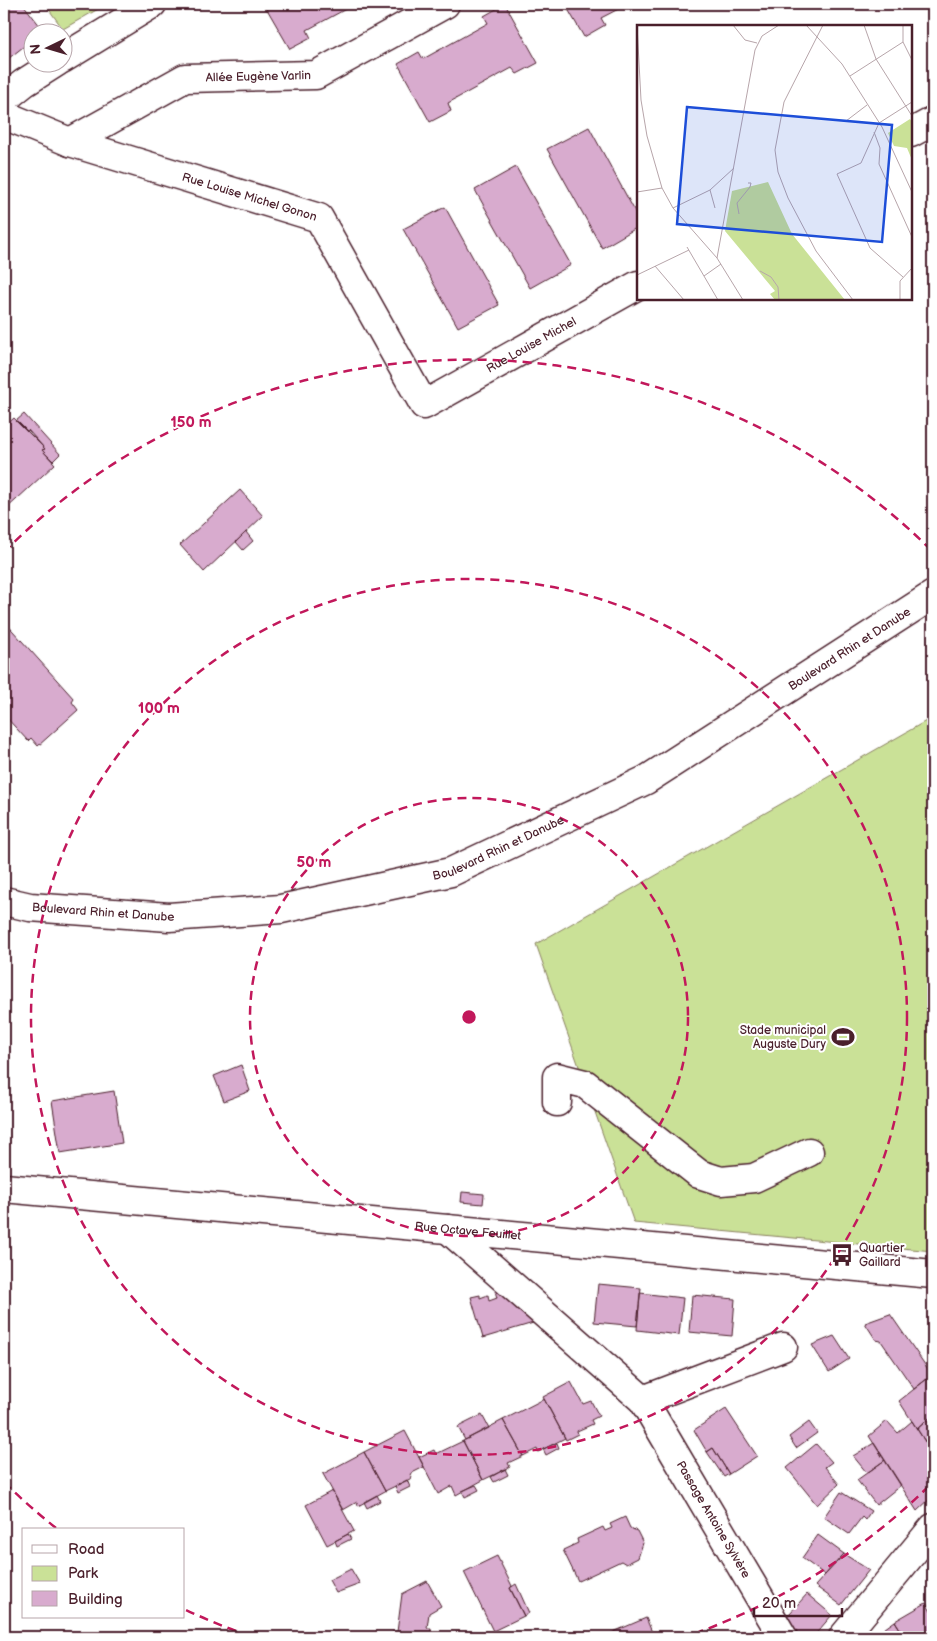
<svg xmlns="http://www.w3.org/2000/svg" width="937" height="1641" font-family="'Balsamiq Sans',sans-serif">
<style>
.green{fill:#cae197;stroke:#8a8061}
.building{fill:#d8abce;stroke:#4a1f2b}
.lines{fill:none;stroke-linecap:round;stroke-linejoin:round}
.minor-casing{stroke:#4a1f2b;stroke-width:31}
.minor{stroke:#fff;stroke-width:28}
.ring{fill:none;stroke:#c2185b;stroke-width:2.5;stroke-dasharray:9 6}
.labels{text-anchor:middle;stroke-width:4;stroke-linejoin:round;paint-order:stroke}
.street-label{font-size:12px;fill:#4a1f2b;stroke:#fff}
.poi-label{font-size:12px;fill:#4a1f2b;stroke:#fff;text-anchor:end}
.inset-road{fill:none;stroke:#b7a5aa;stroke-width:1}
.view{fill:#1d4ed8;fill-opacity:0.15;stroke:#1d4ed8;stroke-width:2.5}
.inset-edge{fill:none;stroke:#4a1f2b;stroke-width:2.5}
.centre{fill:#c2185b;stroke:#fff;stroke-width:2.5}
.ring-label{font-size:15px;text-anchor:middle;font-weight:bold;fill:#c2185b;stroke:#fff;stroke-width:4;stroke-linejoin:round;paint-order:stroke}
</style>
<rect width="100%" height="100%" fill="#fff"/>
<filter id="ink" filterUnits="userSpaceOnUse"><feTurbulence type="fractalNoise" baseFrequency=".02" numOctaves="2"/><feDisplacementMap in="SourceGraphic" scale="10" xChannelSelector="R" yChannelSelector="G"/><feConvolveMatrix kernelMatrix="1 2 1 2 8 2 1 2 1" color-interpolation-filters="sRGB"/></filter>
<g filter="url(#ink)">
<path class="green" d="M45,4h62l-44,25z
M933,717v534l-299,-28 -98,-279z"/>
<path class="building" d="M4,4h19l21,27 -12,1v8l-28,22z
M264,4h91l-48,26 4,8 -21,11z
M505,4l33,59 -21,11 -5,-6 -64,35 3,8 -21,11 -32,-58 21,-12 4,7 65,-36 -4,-7z
M565,4h63l-27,14 4,7 -21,12z
M589,127l49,90v10l-36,21 -55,-99z
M516,167l55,98 -41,23 -55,-98z
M445,207l54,98 -41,22 -55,-98z
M24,414l36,40 -7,7 -11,-11 3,-1 -17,-19 -1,2 -11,-11z
M14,418l31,31 -3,1 13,14 -51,47v-84z
M240,490l23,26 -59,56 -24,-27z
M246,532l7,9 -10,9 -7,-8z
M4,621l70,78 -2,3 6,8 -40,36 -7,-8 -3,3 -24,-26z
M241,1065l9,26 -26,10 -10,-25z
M114,1091l8,52 -62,10 -8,-52z
M462,1192l22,2 -1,10 -22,-2z
M598,1284l43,4 -4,38 -43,-4z
M503,1288l37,33 -57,17 -12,-41 9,-2v3l8,-3 1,6 8,-3 -2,-7z
M640,1293l43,5 -4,37 -42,-5z
M692,1295l43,4 -3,37 -43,-4z
M890,1314l42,61 -18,14 -33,-48 -5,-1 -11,-17z
M834,1336l15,23 -20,13 -17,-27z
M932,1375l1,40 -16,14 -18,-28z
M571,1382l12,22 8,-3 8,15 -8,4 2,4 -16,7 1,3 -12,6 -23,-43z
M544,1399l21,39 -27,14 -1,-3 -14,7 -20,-36z
M726,1409l31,47 -28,18 -16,-26 -6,4 -13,-22z
M482,1415l7,13 -24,12 -7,-13z
M933,1415v39l-16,-25z
M503,1420l20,36 -15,7 2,4 -27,13 -20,-39z
M887,1421l11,12 14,-12 21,33v42l-16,15 -48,-75z
M809,1422l8,11 -21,15 -7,-11z
M405,1431l19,36 -14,7 2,4 -27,13 -21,-39z
M463,1441l20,39 -27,15 -4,-9 -14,8 -19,-37 15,-7 2,4z
M557,1443l2,5 -13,7 -3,-6z
M874,1443l11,17 -18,13 -14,-17z
M816,1444l16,18 -7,5 14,17 -22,21 -30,-37z
M713,1448l16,26 -5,3 -17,-25z
M364,1452l21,39 -27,15 -1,-4 -14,8 -20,-36z
M885,1460l16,25 -25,20 -19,-25z
M505,1469l3,6 -14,7 -3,-5z
M407,1480l3,7 -12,6 -3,-7z
M476,1485l3,5 -14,7 -3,-6z
M332,1491l22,40 -27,14 -21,-40z
M841,1492l30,19 -6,9 -3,-3 -13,17 -25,-17z
M377,1495l3,6 -13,7 -3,-6z
M625,1517l5,11 7,3 6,12 -5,15 -12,6 -5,-3 -43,20 -15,-31 15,-7 -1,-4 26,-12 2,4 7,-3 -2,-4z
M348,1534l3,5 -14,7 -2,-5z
M818,1535l26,19 -19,21 -23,-17z
M844,1554l25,16 -28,35 -26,-19z
M497,1556l15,30 -2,2 14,28 -31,15 -29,-59z
M351,1569l9,15 -24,9 -7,-13z
M427,1581l14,25 -12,7 -2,15h4l-1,9h-38v-5h5l5,-38z
M516,1584l13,29 -5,3 -14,-28z
M807,1594l25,21 -19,22h-23l-9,-14z
M926,1603l7,12v18l-6,4h-22l-10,-16z
M646,1618l8,19h-41l-2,-4z
M895,1621l10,16h-33l2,-1z"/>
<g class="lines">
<defs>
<g id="minor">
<path d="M62,59l90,-55"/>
<path d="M4,99l20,-16 33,-21"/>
<path id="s1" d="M4,115l66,27 249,76 105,187 214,-120"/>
<path d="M911,133l22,-12"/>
<path id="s2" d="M70,142l115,-64 131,-3 129,-71"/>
<path id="s3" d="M4,901l26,6 139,10 112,-8 170,-37 195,-92 287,-185"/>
<path d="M557,1102v-25l28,7 114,90 22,7 33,-3 55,-26"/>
<path id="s4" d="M4,1188l929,86"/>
<path id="s5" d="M448,1229l195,171 140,237"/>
<path d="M643,1400l140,-53"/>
<path d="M843,1637l90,-109"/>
</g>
</defs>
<use href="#minor" class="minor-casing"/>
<use href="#minor" class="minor"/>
</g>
</g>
<g class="ring">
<circle cx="469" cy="1017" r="219"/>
<circle cx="469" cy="1017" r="438"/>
<path d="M929 1486A657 657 0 0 1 688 1636M250 1636A657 657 0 0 1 186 1610M56 1528A657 657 0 0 1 4 1482M4 552A657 657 0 0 1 929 548"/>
</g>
<defs>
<symbol id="stadium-bare" viewBox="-9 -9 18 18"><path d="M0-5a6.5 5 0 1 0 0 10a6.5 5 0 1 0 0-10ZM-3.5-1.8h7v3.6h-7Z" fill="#4a1f2b" stroke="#fff" stroke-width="2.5" paint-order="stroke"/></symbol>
<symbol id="bus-bare" viewBox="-9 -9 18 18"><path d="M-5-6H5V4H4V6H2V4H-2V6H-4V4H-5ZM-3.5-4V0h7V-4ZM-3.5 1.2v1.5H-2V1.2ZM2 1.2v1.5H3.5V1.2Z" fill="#4a1f2b" stroke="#fff" stroke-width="2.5" paint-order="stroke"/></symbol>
</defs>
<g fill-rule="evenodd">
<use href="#stadium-bare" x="827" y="1021" width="32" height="32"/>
<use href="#bus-bare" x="826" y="1239" width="32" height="32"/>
</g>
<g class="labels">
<g class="street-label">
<text dy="4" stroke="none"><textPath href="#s2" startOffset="205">Allée Eugène Varlin</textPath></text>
<text dy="4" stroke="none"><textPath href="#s1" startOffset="259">Rue Louise Michel Gonon</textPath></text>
<text dy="4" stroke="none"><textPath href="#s1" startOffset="669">Rue Louise Michel</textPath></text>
<text dy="4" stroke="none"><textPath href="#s3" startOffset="910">Boulevard Rhin et Danube</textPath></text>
<text dy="4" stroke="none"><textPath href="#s3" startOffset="505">Boulevard Rhin et Danube</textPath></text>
<text dy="4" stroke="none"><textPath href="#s3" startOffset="100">Boulevard Rhin et Danube</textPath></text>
<text dy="4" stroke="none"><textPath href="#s4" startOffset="466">Rue Octave Feuillet</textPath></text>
<text dy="4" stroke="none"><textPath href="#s5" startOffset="398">Passage Antoine Sylvère</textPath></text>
</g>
<g class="poi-label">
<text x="826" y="1034">Stade municipal<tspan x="826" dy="14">Auguste Dury</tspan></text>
<text x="859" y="1252" text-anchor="start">Quartier<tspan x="859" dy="14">Gaillard</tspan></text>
</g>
</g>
<g transform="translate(637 25)">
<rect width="275" height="275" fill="#fff"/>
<path d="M273,94l2,3v38l-5,-12 -13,-2 -6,-13zM131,157l24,52 53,66h-70l-5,-6 5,-3 -50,-60 7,-40z" fill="#cae197"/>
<path class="inset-road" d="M0,0l4,75 6,36 15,52 11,20 44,50 26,42M96,0l12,15 12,3M169,0l36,39 40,63 30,65M186,0l-39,77 -9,48 3,22 10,26 28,53 37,49M227,0l12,34 36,57M266,17l9,18M213,51l53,-34v-17M209,96l21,-16M237,107l6,16 -1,16 33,73M73,165l5,18M0,167l25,-4M36,183l37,-18 24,-22M102,189l-2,-11 13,-16 1,-4h-3M50,222l31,53M80,233l38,-208 7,-14 17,-11M18,241l29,34M123,246l11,6 7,10 1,13M0,250l52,-25M67,251l17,-12M266,252l-33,-29 -33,-74 24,-11 18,-40 33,-21M263,275v-19l12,-13"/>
<path class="view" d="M50,82l205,18 -10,117 -205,-18z"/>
<rect width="275" height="275" class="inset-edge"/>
</g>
<circle cx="469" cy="1017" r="8" class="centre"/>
<g class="ring-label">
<text x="191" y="427">150 m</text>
<text x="159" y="713">100 m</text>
<text x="314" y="867">50 m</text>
</g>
<rect width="937" height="1641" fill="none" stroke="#fff" stroke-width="20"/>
<rect x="10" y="10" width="917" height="1621" fill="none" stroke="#4a1f2b" stroke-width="2" filter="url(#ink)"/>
<rect x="22" y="1528" width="162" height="90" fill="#ffffff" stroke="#b7a5aa"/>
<rect x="32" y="1545" width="25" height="8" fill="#ffffff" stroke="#b7a5aa"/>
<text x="68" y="1554" font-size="15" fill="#4a1f2b">Road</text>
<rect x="32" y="1566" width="25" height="15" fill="#cae197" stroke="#b7a5aa"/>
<text x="68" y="1578" font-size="15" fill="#4a1f2b">Park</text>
<rect x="32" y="1591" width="25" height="15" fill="#d8abce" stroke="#b7a5aa"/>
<text x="68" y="1604" font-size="15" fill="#4a1f2b">Building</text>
<g transform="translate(48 48) rotate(265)"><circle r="24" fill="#ffffff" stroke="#b7a5aa"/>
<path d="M0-4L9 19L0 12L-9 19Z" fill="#4a1f2b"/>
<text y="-8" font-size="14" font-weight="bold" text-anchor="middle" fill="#4a1f2b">N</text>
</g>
<path d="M754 1608v8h88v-8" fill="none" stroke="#4a1f2b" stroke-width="2.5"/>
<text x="762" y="1608" font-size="15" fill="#4a1f2b" stroke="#ffffff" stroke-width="4" paint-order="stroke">20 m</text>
</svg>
